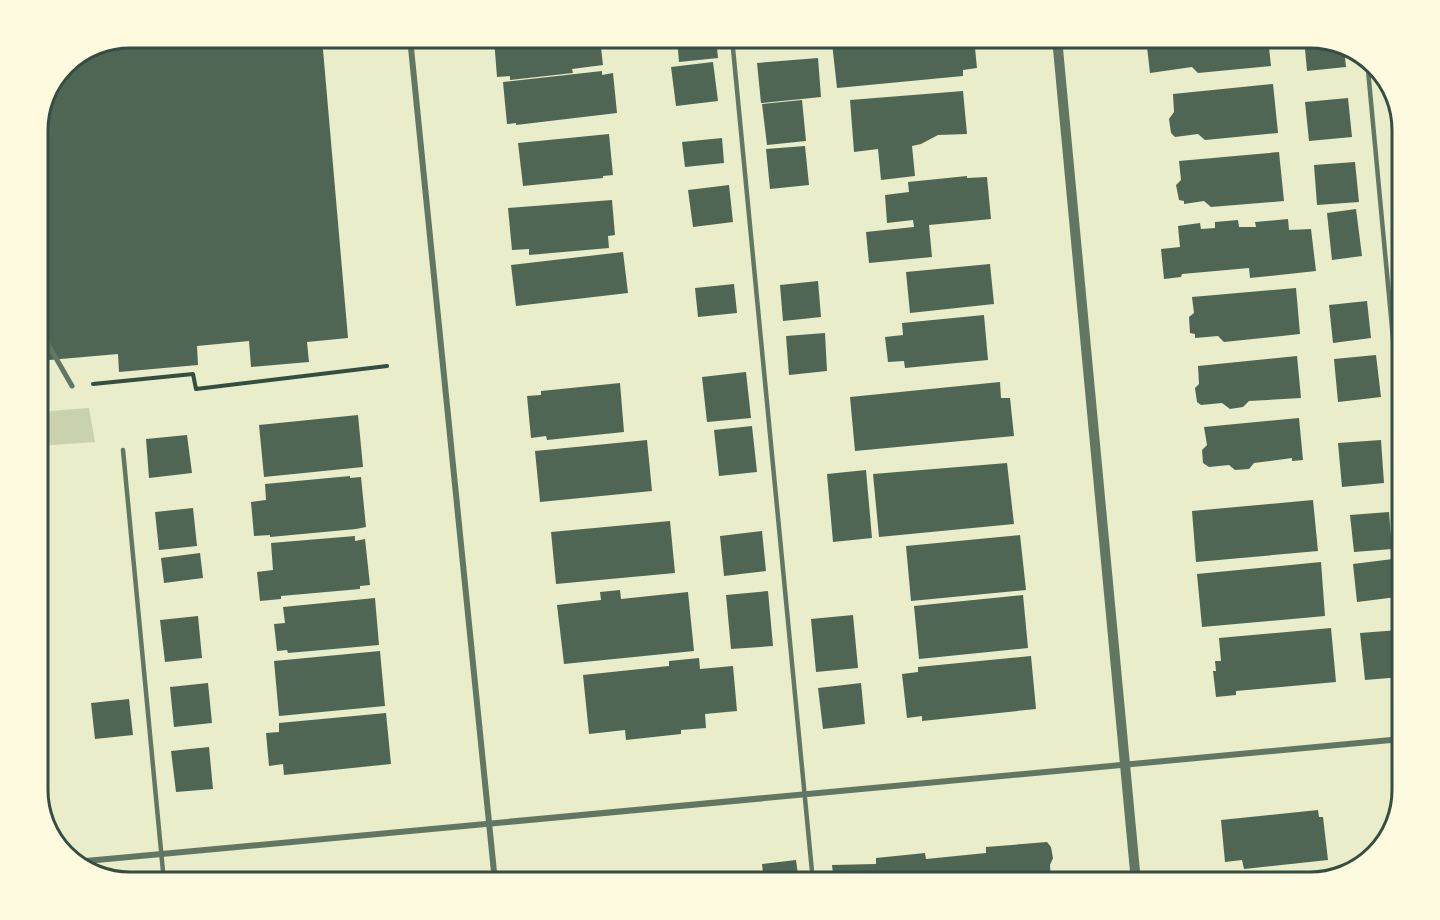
<svg xmlns="http://www.w3.org/2000/svg" width="1440" height="920" font-family="'Noto Sans',sans-serif">
<style>
.green{fill:#cad2ad}
.building{fill:#4f6655}
.lines{fill:none;stroke-linecap:round;stroke-linejoin:round}
.path{stroke:#344e41;stroke-width:4}
.service{stroke:#617663;stroke-width:4.5}
.pedestrian{stroke:#617663;stroke-width:5}
.minor{stroke:#617663;stroke-width:6}
.tertiary{stroke:#617663;stroke-width:10}
.rim{fill:none;stroke:#344e41;stroke-width:3}
</style>
<rect width="100%" height="100%" fill="#e9edc9"/>
<path class="green" d="M89,408l6,34 -57,4v-34z"/>
<path class="building" d="M130,38h192l26,300 -41,4 2,20 -58,5 -2,-26 -52,5 1,19 -79,7 -1,-18 -80,7v-236l27,-61z
M503,38h79v3l18,-2 3,26 -31,4 1,4 -63,7v-4l-13,1 -3,-38z
M677,38h39l2,20 -39,4z
M887,38h87l3,30 -14,2v6l-126,12 -5,-45z
M1146,38h122l3,28 -73,7 -6,-6 -42,6z
M1304,38l40,10 2,19 -39,4z
M818,58l3,39 -60,6 -4,-40z
M713,62l5,39 -42,5 -5,-39z
M602,71v4l11,-2 4,40 -101,12v-2l-9,1 -4,-42z
M1273,84l5,49 -73,7 -7,-6 -23,3 -4,-4 -2,-14 5,-7 -1,-18z
M1392,90l10,35v7l-9,1 -4,-42z
M963,91l4,43 -29,1 -17,9 -9,2 3,30 -34,4 -3,-31 -24,3 -4,-52z
M1348,98l4,39 -43,4 -4,-39z
M802,100l4,41 -39,4 -5,-41z
M609,134l4,41 -10,1v2l-80,8 -5,-43z
M722,138l2,25 -39,4 -3,-25z
M1402,138v37l-5,1 -4,-37z
M805,146l4,39 -39,4 -4,-40z
M1279,152l5,49 -73,6 -7,-6 -20,3v-3l-5,-1 -3,-15 5,-5 -2,-19z
M1355,162l4,40 -42,3 -3,-40z
M967,176v2l20,-1 4,42 -62,6 3,32 -63,6 -3,-31 48,-5 -1,-7 -26,3 -2,-28 24,-3 -1,-10z
M729,185l4,37 -40,5 -5,-37z
M612,200l3,35 -7,1 1,12 -80,7v-6l-17,1 -4,-42z
M1356,209l6,47 -30,4 -5,-47z
M1288,219l1,11 22,-1 5,42 -66,7 -1,-10 -67,6 -1,3 -17,2 -3,-30 19,-2 -2,-21 22,-3 1,6 14,-1v-6l23,-2 1,7h17l-1,-5z
M623,252l5,41 -112,13 -5,-41z
M990,264l4,40 -84,9 -4,-41z
M818,281l3,36 -38,4 -3,-36z
M734,284l3,29 -39,4 -3,-29z
M1296,288l4,46 -76,8 -6,-6 -23,2v-4l-5,-1 -1,-16 5,-4 -2,-16z
M1367,301l4,37 -38,5 -4,-38z
M984,315l4,45 -83,8 -1,-7 -16,1 -3,-25 18,-2 -1,-12z
M825,333l2,38 -38,4 -3,-39z
M1376,355l5,42 -43,5 -4,-43z
M1297,356l4,42 -52,3 -6,6 -13,2 -8,-6 -21,2 -4,-3 -2,-14 4,-4 -1,-18z
M746,372l5,46 -44,4 -5,-45z
M1000,382l1,16h9l4,38 -159,15 -5,-54z
M620,383l4,49 -77,8 -1,-4 -15,2 -4,-42 14,-1v-4z
M358,415l5,52 -99,10 -5,-52z
M1299,418l4,42 -11,1v-3l-38,5 -5,6 -14,1 -6,-5 -20,2 -6,-4 -1,-13 5,-5 -3,-18z
M752,426l5,46 -38,4 -5,-46z
M187,435l5,38 -43,5 -3,-39z
M647,440l5,51 -112,11 -5,-51z
M1381,440l3,43 -42,4 -4,-44z
M1007,463l7,61 -135,13 -6,-63z
M866,470l6,68 -39,4 -6,-68z
M350,476v2l11,-1 5,50 -10,2 -86,8v-2l-16,1 -3,-34 15,-2 -1,-16z
M1313,500l5,51 -122,11 -4,-51z
M193,508l4,38 -38,4 -4,-38z
M1389,512l3,37 -38,3 -4,-37z
M670,521l5,52 -119,11 -5,-52z
M762,531l4,40 -42,5 -4,-40z
M1020,535l6,55 -115,11 -5,-55z
M355,536v5l10,-2 5,46 -10,1v3l-79,7v3l-21,2 -3,-29 16,-2 -2,-27z
M200,553l3,25 -39,5 -3,-25z
M1393,559l4,38 -40,5 -4,-38z
M1321,562l4,54 -123,11 -5,-53z
M620,590l1,9 67,-7 6,59 -130,13 -7,-59 44,-5 -1,-8z
M768,591l5,55 -42,3 -5,-54z
M1023,595l5,53 -109,11 -5,-53z
M375,598l4,47 -91,8 -1,-3 -10,1 -3,-27 11,-1 -2,-16z
M853,615l5,53 -42,4 -5,-53z
M198,616l4,42 -37,4 -5,-42z
M1331,628l5,54 -100,9v4l-20,2 -3,-26h3l-1,-10h6l-2,-23z
M1399,630l3,47 -37,3 -5,-47z
M380,651l5,55 -106,10 -5,-55z
M1031,656l5,53 -114,12v-5l-15,2 -5,-44 16,-2v-5z
M699,658l1,11 33,-3 4,45 -32,3 1,14 -25,2v4l-55,6 -1,-10 -36,4 -6,-59 86,-9v-5z
M208,683l4,40 -38,4 -4,-40z
M861,683l4,41 -42,5 -5,-41z
M129,699l4,36 -38,4 -4,-36z
M386,713l5,51 -107,11 -1,-11 -14,2 -3,-33 13,-1v-9z
M209,747l4,42 -37,3 -5,-41z
M1318,810l1,7h4l5,43 -84,9 -2,-9 -17,2 -4,-42z
M1047,842l4,5 2,11 -3,7 1,17h-217l-2,-17 44,-1v-6l49,-5 1,6 60,-6v-6z
M796,860l3,22h-35l-2,-18z
M662,871v4l10,-2 1,9h-100v-3z"/>
<g class="lines">
<path class="path" d="M93,384l100,-10 3,15 191,-23"/>
<path class="service" d="M732,38l81,844
M1367,59l35,376
M123,450l41,432"/>
<path class="pedestrian" d="M38,333l7,6 27,47"/>
<path class="minor" d="M410,38l85,844
M75,862l1327,-123"/>
<path class="tertiary" d="M1057,38l79,844"/>
</g>
<path d="M0 0H1440V920H0ZM130 48H1310A82 82 0 0 1 1392 130V790A82 82 0 0 1 1310 872H130A82 82 0 0 1 48 790V130A82 82 0 0 1 130 48Z" fill="#fefae0" fill-rule="evenodd"/>
<path class="rim" d="M130 48H1310A82 82 0 0 1 1392 130V790A82 82 0 0 1 1310 872H130A82 82 0 0 1 48 790V130A82 82 0 0 1 130 48Z"/>
</svg>
